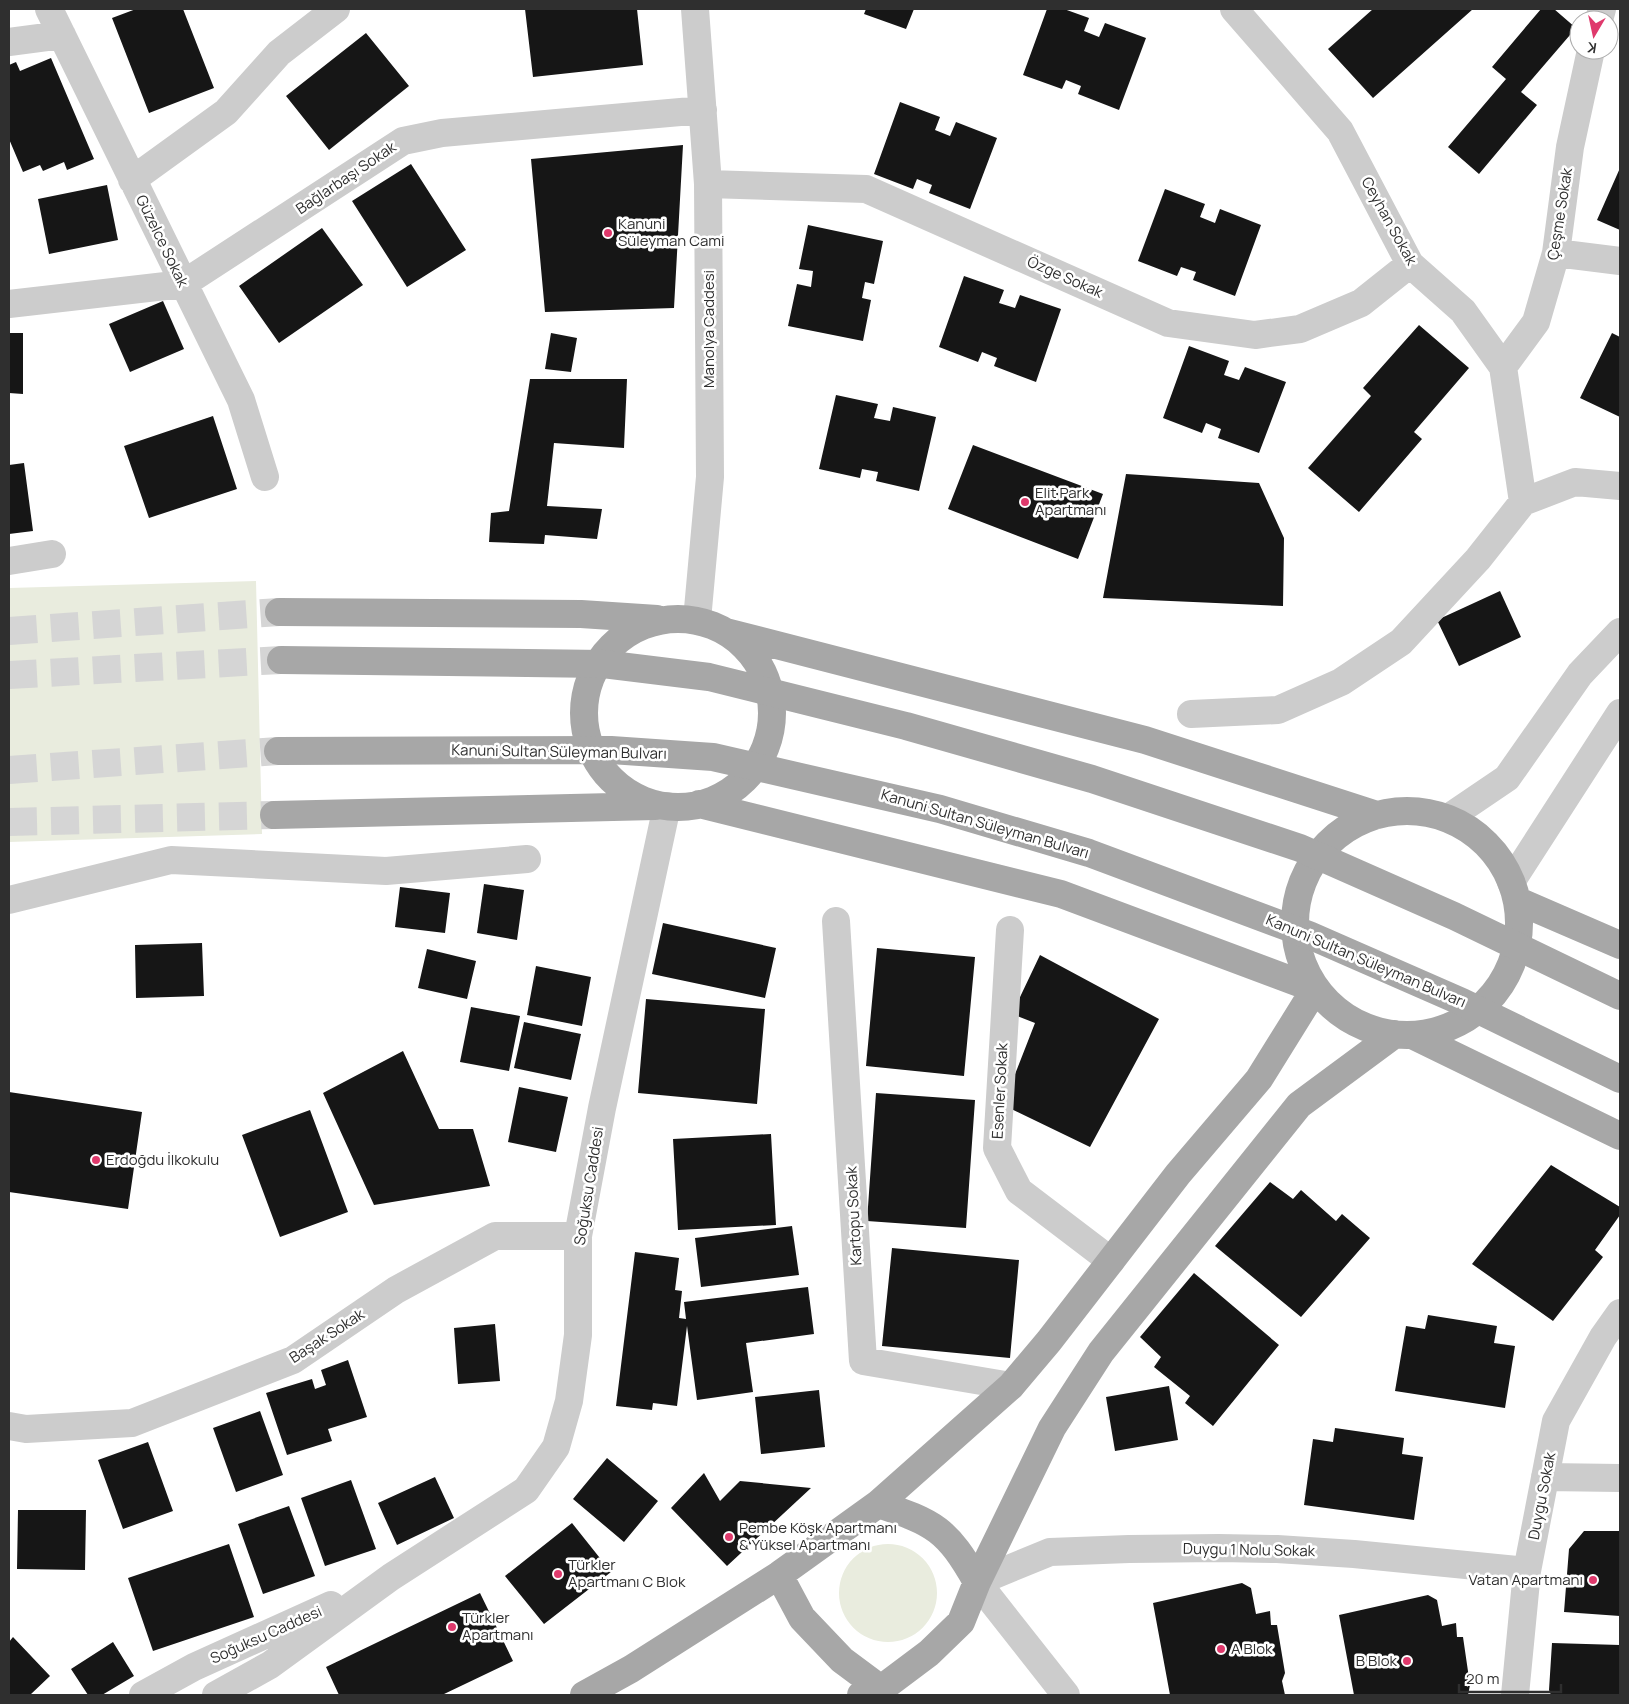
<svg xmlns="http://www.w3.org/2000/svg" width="1629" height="1704" font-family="Manrope,sans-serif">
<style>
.green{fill:#e9ecde}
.building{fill:#161616}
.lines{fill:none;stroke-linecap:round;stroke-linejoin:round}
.major-tunnel{stroke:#d5d5d5;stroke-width:28;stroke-dasharray:28 14;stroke-linecap:butt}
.minor{stroke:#ccc;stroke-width:28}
.major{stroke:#a7a7a7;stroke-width:28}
.major-bridge{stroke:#a7a7a7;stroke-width:28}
.poi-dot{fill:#df396c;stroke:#fff;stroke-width:2}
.labels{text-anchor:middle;stroke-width:5;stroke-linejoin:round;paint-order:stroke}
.street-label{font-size:15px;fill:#2f2f2f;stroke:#fff}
.poi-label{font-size:15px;fill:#2f2f2f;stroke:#fff;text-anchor:start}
</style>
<rect width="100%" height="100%" fill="#fff"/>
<path class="green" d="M256,581l6,253 -253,8v-254z
M839 1593a49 49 0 1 1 98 0a49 49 0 1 1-98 0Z"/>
<path class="building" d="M136,9h47l31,79 -65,25 -37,-95z
M525,9h112l6,56 -110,12z
M866,9h48l-8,20 -42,-15z
M1047,9h17l25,9 -5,13 15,6 6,-14 41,15 -27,72 -41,-16 3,-8 -15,-6 -4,9 -39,-14z
M1373,9h100l-100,89 -45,-49z
M1541,9h13l22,19 -55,64 16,13 -58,69 -31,-27 58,-68 -14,-12z
M366,33l43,53 -80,64 -43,-54z
M51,58l43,101 -27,11 -3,-8 -21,9 -3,-6 -17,7 -14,-33v-74l7,-3 4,9z
M900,102l40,15 -5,13 15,6 6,-14 41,16 -27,71 -41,-16 3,-8 -15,-6 -4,10 -39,-15z
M683,145l-9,163 -129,4 -14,-153z
M411,164l55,86 -59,37 -55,-86z
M1620,168v62l-23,-10z
M107,185l11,55 -69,14 -11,-55z
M1165,189l40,15 -5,13 15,6 5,-14 41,16 -26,71 -42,-16 3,-8 -15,-5 -4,9 -39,-15z
M808,225l75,16 -9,43 -9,-2 -3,16 9,2 -8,41 -75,-15 9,-42 14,3 2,-16 -14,-2z
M322,228l41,57 -84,58 -40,-57z
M964,276l40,14 -5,13 16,5 5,-13 41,14 -25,73 -42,-16 3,-8 -15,-6 -4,10 -39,-15z
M163,301l21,48 -54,23 -21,-48z
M1419,325l50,43 -55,64 8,7 -63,73 -51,-44 63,-72 -8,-8z
M9,333h14v61l-14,-1z
M551,333l26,5 -6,34 -26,-3z
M1612,333l8,4v80l-40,-19z
M1189,346l40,15 -5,14 15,5 6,-13 41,15 -27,71 -41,-15 3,-9 -15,-6 -4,10 -39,-15z
M530,379h97l-3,69 -70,-5 -7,63 55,3 -5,30 -52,-4 -1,9 -55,-2 2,-29 18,-2z
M836,395l42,9 -4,14 16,3 3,-14 43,10 -17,74 -43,-10 2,-9 -16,-3 -2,9 -41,-9z
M213,416l24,73 -88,29 -25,-72z
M973,445l130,49 -25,65 -130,-50z
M24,463l9,68 -24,3v-69z
M1126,474l133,9 25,55 -1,68 -180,-8z
M1500,591l21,46 -62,29 -22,-46z
M484,884l40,6 -7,50 -40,-7z
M400,887l50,6 -5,40 -50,-6z
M663,923l113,25 -11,50 -113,-24z
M202,943l2,53 -68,2 -1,-53z
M877,948l98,9 -11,119 -98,-10z
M427,949l49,12 -9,38 -49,-11z
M1040,955l119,64 -69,128 -87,-42 32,-82 -23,-9z
M536,966l55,11 -9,49 -55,-11z
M646,999l119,10 -8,95 -119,-11z
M471,1007l49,9 -11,55 -49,-9z
M524,1022l57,12 -10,46 -57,-12z
M403,1051l36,78h34l17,57 -116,19 -51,-112z
M519,1087l49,10 -12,55 -48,-10z
M9,1092l133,20 -14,97 -119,-17z
M876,1093l99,7 -9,128 -99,-7z
M310,1110l38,102 -68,25 -38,-102z
M771,1134l5,91 -98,5 -5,-91z
M1551,1165l69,42v8l-25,35 8,7 -50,64 -81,-57z
M1270,1182l23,17 8,-9 35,31 6,-7 28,24 -69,79 -86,-71z
M792,1226l7,49 -98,12 -6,-49z
M892,1248l127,12 -9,98 -128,-12z
M635,1252l44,6 -4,32 7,1 -3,27 7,1 -2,-17 124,-15 6,47 -68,9 7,49 -56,8 -10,-74 -10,80 -24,-3 -1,7 -36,-4z
M1194,1273l85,72 -66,81 -28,-23 5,-7 -36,-29 7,-10 -21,-20z
M1428,1315l69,11 -3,17 21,3 -10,62 -110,-17 11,-65 19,3z
M495,1324l5,57 -42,3 -4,-56z
M348,1360l19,57 -39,12 4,12 -45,14 -21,-62 46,-14 3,10 11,-4 -5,-15z
M1169,1386l9,54 -63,11 -9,-54z
M819,1390l6,57 -64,7 -6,-57z
M260,1411l23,64 -47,17 -23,-64z
M1335,1428l69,10 -2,16 21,3 -9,63 -110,-15 9,-66 20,3z
M148,1442l25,69 -50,18 -25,-69z
M607,1458l51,43 -34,41 -51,-43z
M704,1473l16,28 20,-20 71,7 -84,78 -56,-58z
M435,1477l19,41 -57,27 -19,-42z
M351,1480l25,69 -51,17 -24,-68z
M289,1506l26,70 -52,18 -25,-70z
M18,1510h68l-1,60 -68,-1z
M572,1523l39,49 -67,52 -39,-48z
M1584,1531h36v85l-56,-4 5,-63z
M229,1544l25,73 -101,34 -25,-73z
M1242,1583l9,5 5,26 14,-3 1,14h6l8,48 -3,8 3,14h-115l-17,-92z
M480,1593l33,68 -71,34h-103l-13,-28z
M1428,1595l9,5 5,26 14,-3 1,14h6l7,48 -2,10h-114l-15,-80z
M13,1637l37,39 -20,19h-21v-53z
M113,1642l21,34 -32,19h-14l-17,-26z
M1552,1643l68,2v50h-69l-2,-5z"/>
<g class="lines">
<path class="major-tunnel" d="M9,631l270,-19
M9,675l272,-15
M9,770l269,-19
M9,822l265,-7"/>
<path class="minor" d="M49,9l192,391 24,77
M695,9l13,175 2,293 -13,143
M1234,9l106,122 70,133 53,47 40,56 20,135
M1599,20l3,-11
M9,42l53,-7
M132,180l94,-68 53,-59 57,-44
M708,184l158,5 302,134 87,12 45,-6 61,-26 49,-39
M1556,253l64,8
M9,304l174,-20 220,-143 39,-8 261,-23
M1503,367l33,-45 20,-69 14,-106 21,-97
M9,561l43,-7
M1191,714l87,-4 63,-28 60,-40 77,-83 45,-57 52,-20 45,4
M1448,818l59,-40 73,-104 40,-42
M1511,882l109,-169
M9,900l162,-40 215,11 141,-12
M836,921l27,440 148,25
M1010,930l-13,218 22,43 92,70
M9,1426l17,3 106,-6 161,-63 103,-70 99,-54h83
M1545,1477l75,1
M143,1695l51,-28 137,-62
M216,1695l54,-30 121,-88 135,-87 30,-43 13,-46 9,-66v-99l24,-128 65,-302
M1066,1695l-89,-113 73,-30 79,-3 90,-1 58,1 77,5 173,17
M1515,1695l12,-124 29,-150 47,-84 17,-24"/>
<path class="major" d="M279,612l302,2 76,5
M584 713a94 94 0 1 1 188 0a94 94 0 1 1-188 0Z
M726,632l419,108 232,75
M699,804l362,90 254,95
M1295 923a112 112 0 1 1 224 0a112 112 0 1 1-224 0Z
M274,815l381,-9
M1518,901l102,44
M1414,1036l206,100
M878,1504c57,19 69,25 99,78
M779,1575l23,43 40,42 39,29
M584,1695l47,-26 148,-94 99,-71 133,-118 38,-45 129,-167 81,-95 56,-90
M861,1695l20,-6 48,-36 32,-31 16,-40 75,-154 49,-76 198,-247 96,-71"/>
<path class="major-bridge" d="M281,660l322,4 106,13 197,49 186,53 208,69 154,68 166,80
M278,751l333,-1 102,7 227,52 149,44 220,82 153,67 158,77"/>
</g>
<g class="poi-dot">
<circle cx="608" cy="233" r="5"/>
<circle cx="1025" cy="502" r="5"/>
<circle cx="96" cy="1160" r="5"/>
<circle cx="729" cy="1537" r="5"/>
<circle cx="558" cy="1574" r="5"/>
<circle cx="1593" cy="1580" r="5"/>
<circle cx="452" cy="1627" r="5"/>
<circle cx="1221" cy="1649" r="5"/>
<circle cx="1407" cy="1661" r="5"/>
</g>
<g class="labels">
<g class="street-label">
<text transform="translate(346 178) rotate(-34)" y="5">Bağlarbaşı Sokak</text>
<text transform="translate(1560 214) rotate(-81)" y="5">Çeşme Sokak</text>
<text transform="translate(1389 221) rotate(61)" y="5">Ceyhan Sokak</text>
<text transform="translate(162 241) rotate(64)" y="5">Güzelce Sokak</text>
<text transform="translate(1065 277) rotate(24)" y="5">Özge Sokak</text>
<text transform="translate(709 329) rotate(-90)" y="5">Manolya Caddesi</text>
<text transform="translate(559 752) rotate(1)" y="5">Kanuni Sultan Süleyman Bulvarı</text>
<text transform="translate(985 824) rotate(16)" y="5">Kanuni Sultan Süleyman Bulvarı</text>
<text transform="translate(1366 961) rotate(23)" y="5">Kanuni Sultan Süleyman Bulvarı</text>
<text transform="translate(1000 1091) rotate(-87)" y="5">Esenler Sokak</text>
<text transform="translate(589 1186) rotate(-81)" y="5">Soğuksu Caddesi</text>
<text transform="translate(854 1216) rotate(-93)" y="5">Kartopu Sokak</text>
<text transform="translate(327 1336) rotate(-33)" y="5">Başak Sokak</text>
<text transform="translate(1542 1496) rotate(-79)" y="5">Duygu Sokak</text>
<text transform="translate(1249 1550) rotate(1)" y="5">Duygu 1 Nolu Sokak</text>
<text transform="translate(266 1635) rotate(-24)" y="5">Soğuksu Caddesi</text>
</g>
<g class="poi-label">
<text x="618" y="229">Kanuni<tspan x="618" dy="17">Süleyman Cami</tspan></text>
<text x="1035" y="498">Elit Park<tspan x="1035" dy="17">Apartmanı</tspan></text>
<text x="106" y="1165">Erdoğdu İlkokulu</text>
<text x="739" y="1533">Pembe Köşk Apartmanı<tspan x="739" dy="17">&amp; Yüksel Apartmanı</tspan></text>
<text x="568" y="1570">Türkler<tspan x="568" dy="17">Apartmanı C Blok</tspan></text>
<text x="1583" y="1585" text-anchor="end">Vatan Apartmanı</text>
<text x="462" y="1623">Türkler<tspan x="462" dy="17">Apartmanı</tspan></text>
<text x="1231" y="1654">A Blok</text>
<text x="1397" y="1666" text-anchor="end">B Blok</text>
</g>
</g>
<rect width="1629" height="1704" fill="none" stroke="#2f2f2f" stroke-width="20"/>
<g transform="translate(1594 35) rotate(189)"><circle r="24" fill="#ffffff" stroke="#acacac"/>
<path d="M0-4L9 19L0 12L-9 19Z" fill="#df396c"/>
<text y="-8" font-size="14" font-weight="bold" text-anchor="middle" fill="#2f2f2f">K</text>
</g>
<path d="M1459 1684v8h102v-8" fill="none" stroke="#2f2f2f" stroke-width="2.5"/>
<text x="1466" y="1684" font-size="15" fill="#2f2f2f" stroke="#ffffff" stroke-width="4" paint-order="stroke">20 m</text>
</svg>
